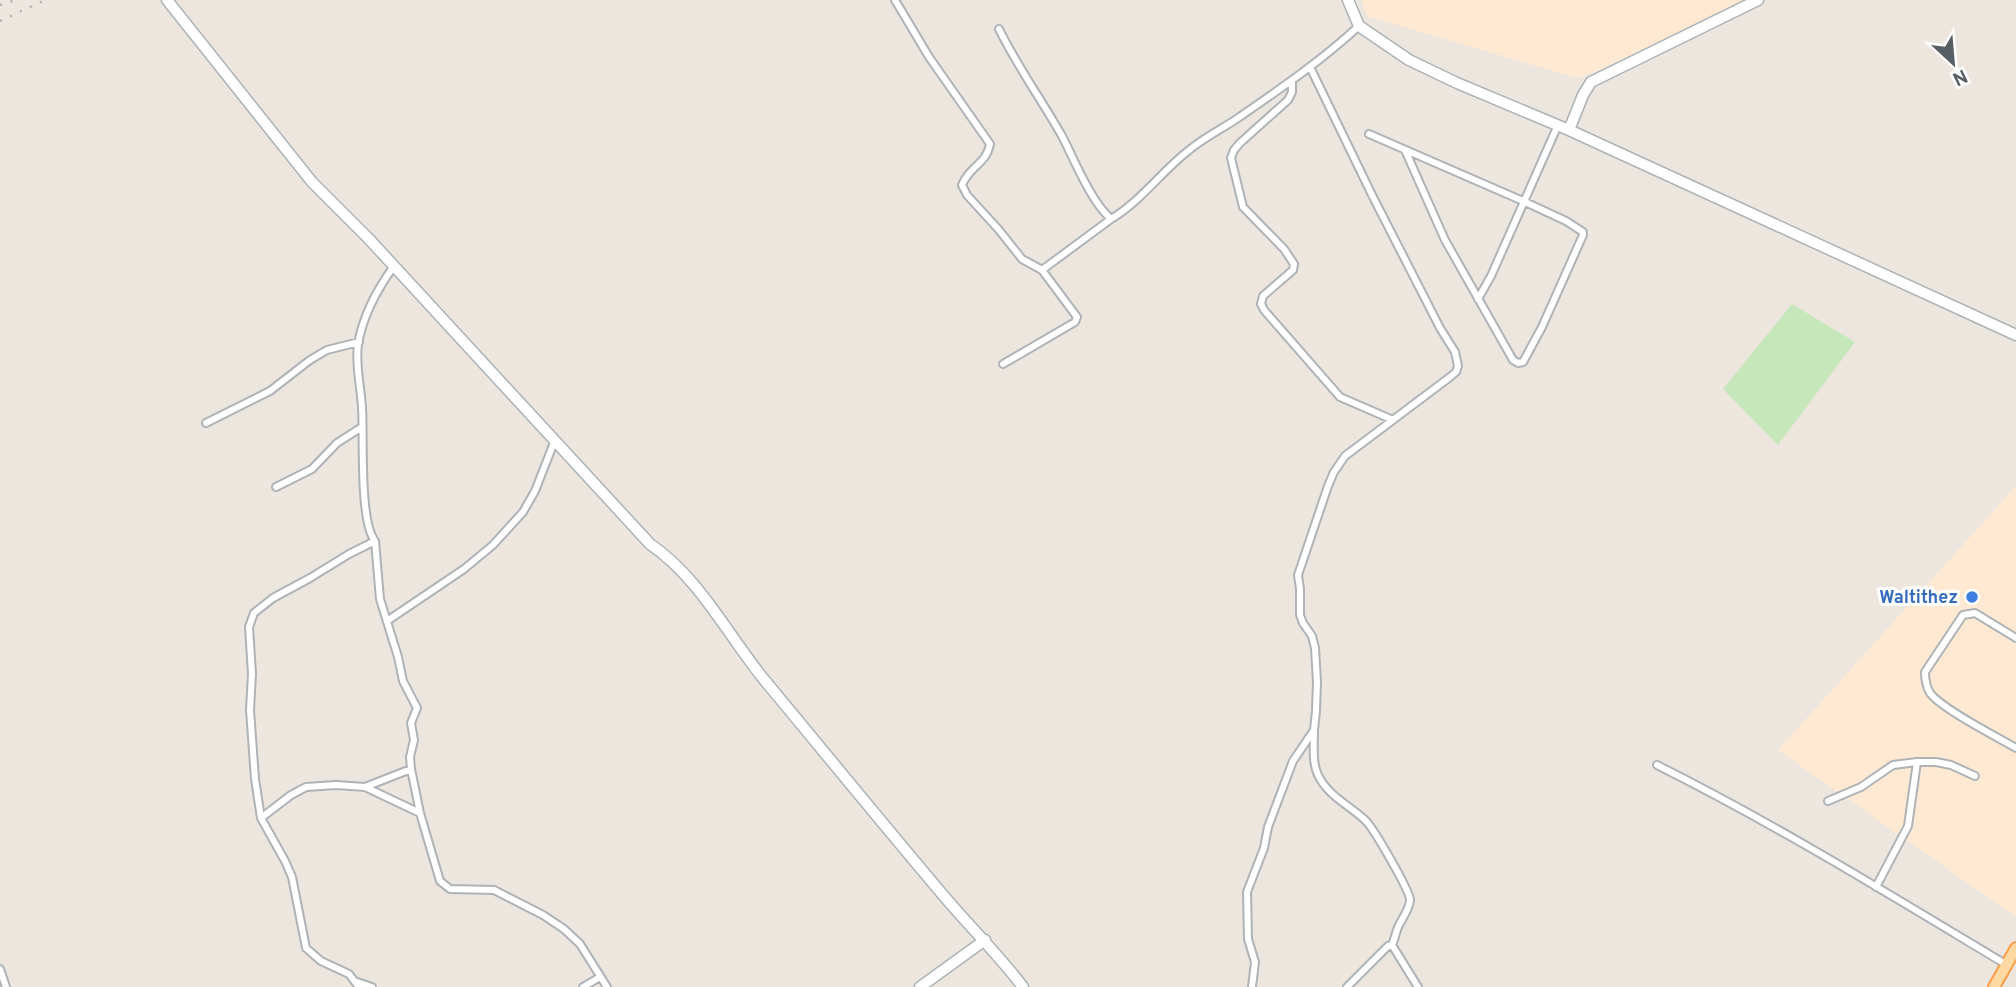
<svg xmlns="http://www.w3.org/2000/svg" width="2016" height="987" font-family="Overpass,sans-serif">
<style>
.commercial{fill:#ffe9d2}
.green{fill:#c5e7b9}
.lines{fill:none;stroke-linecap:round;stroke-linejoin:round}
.street-casing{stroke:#aeb3b7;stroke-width:10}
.secondary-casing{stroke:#acb3b7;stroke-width:13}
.primary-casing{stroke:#fb9c4a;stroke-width:14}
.street{stroke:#fff;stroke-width:6}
.secondary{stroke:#fff;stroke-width:10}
.primary{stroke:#ffd8a2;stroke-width:10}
.rail{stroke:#b0b1b2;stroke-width:2.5;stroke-dasharray:2 9;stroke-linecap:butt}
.shop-dot{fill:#3f7fe0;stroke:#fff;stroke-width:2.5}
.labels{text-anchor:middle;stroke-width:6;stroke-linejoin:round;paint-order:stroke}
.shop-label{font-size:18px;font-weight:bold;fill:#366cbe;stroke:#fff;text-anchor:end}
</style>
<rect width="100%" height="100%" fill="#ede6df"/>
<path class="commercial" d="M1361,0h384l-150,72 -18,6 -210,-62z
M2016,486v431l-238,-167z"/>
<path class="green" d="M1792,304l63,38 -77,103 -55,-56z"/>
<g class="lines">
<defs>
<path id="street" d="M895,0l34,57 61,87c-4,21 -20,21 -28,41l5,10 32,35 23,29 20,11 35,47 -2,5 -72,42
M999,29c18,37 42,70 63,107 13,25 28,64 49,83 30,-18 50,-47 77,-68 15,-13 34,-22 50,-33 42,-29 83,-57 121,-92
M1292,81v11l-4,8 -48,43 -6,7 -3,8 12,49 41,42 10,15 -1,6 -30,26 -2,8 3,6 76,87 53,23
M1369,134l154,67 43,20 17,11v3l-41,92 -19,35 -5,1 -5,-3 -68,-120 -40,-90
M394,266c-16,22 -31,50 -36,78 -3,22 3,43 4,64 2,29 -3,113 13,133l5,58 18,58 5,24 14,27 -6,15 3,17 -4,17 1,12 9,44 20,68 10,8 44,1 49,25 21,14 16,15 27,43
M1042,270l69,-51
M1478,299l13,-23 67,-151
M206,423l64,-32 40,-31 17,-10 32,-8
M276,487l36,-18 25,-26 25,-16
M387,621l77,-52 29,-24 30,-33 12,-21 20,-51
M2016,638l-41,-25 -12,2 -38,57c0,8 1,14 5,21 12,16 67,44 86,55
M1314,732c0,13 -2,31 4,43 10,21 31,30 47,45 8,7 45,71 45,80 0,8 -7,17 -11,25 -3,6 -4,13 -7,20
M1657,765c120,60 235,131 350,200
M365,787l55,26
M1828,801l33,-14 32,-22 24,-3h19l15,3 24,11
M261,818l30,-23 15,-8 30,-2 29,2 46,-18
M1876,887l32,-61 9,-64
M0,969l6,18
M357,982l15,5
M359,987l-10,-13 -28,-13 -15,-13 -14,-71 -7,-16 -24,-43 -6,-39 -5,-69 2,-36 -3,-47 5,-14 19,-15 37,-20 39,-24 26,-13
M583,987l17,-10
M1252,987l3,-25 -7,-23 -1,-47 17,-44 4,-21 25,-66 21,-31 2,-19 1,-29 -2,-34 -3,-12 -9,-13 -3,-8v-26l-2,-14 30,-89 6,-14 11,-16 105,-79 6,-5 2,-6 -3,-14 -15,-24 -68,-133 -62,-128
M1347,987l41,-41 4,-1 26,42"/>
<path id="secondary" d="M167,0l145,182 57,57 281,305c50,34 78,92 116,138 59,71 117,142 177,213 26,31 55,59 80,92
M1348,0l11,26 50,34 48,23 112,47 447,205
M1569,130l14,-35 8,-13 167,-82
M920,987l65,-47"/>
<path id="primary" d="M1994,987l22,-39"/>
</defs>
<use href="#street" class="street-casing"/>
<use href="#secondary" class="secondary-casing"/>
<use href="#primary" class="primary-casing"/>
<use href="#street" class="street"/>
<use href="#secondary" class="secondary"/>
<use href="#primary" class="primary"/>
<path class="rail" d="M0,5l16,-5
M0,21l45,-21"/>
</g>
<circle class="shop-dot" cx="1972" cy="597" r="7"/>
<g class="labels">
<g class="shop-label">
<text x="1958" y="603">Waltithez</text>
</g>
</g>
<g transform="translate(1953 63) rotate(154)" stroke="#ffffff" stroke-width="5" paint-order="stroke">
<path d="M0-5L12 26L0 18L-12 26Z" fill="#585f62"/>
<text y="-10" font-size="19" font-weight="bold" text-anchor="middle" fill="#585f62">N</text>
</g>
</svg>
